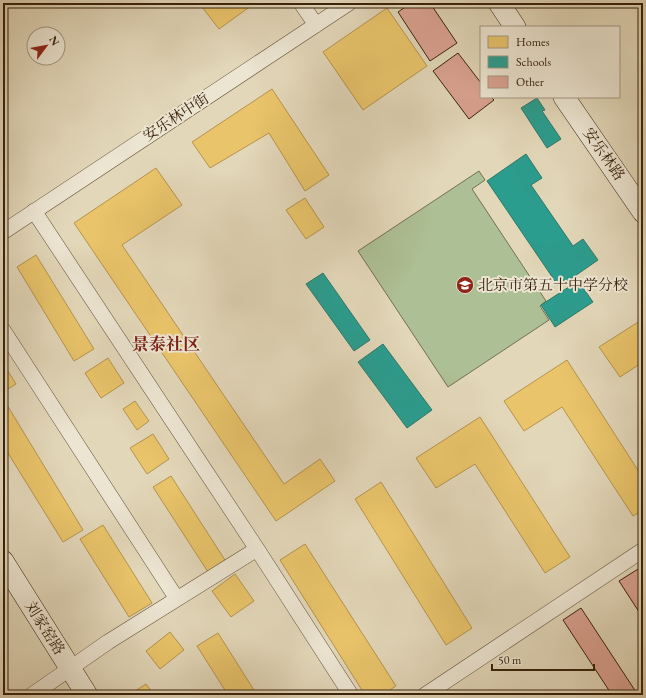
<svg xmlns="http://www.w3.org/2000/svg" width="646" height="698" font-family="'EB Garamond','Noto Serif SC',serif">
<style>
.green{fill:#adbf94;stroke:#727050}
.homes{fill:#e9c46a;stroke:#b4934e}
.schools{fill:#2a9d8f;stroke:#2e7867}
.building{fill:#daa291;stroke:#38210b}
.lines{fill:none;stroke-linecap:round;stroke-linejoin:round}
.street-casing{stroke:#624e36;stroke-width:16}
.secondary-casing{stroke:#38210b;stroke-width:22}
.street{stroke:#ece5d2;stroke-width:15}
.secondary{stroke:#ece5d2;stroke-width:21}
.labels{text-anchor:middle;stroke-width:4;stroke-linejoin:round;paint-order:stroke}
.street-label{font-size:15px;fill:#38210b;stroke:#ece5d2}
.poi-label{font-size:15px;fill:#38210b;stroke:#ece5d2;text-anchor:start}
.quarter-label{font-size:17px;font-weight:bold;fill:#7a1f14;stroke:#ece5d2}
</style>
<rect width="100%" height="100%" fill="#e2d7b9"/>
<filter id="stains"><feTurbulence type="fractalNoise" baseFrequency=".005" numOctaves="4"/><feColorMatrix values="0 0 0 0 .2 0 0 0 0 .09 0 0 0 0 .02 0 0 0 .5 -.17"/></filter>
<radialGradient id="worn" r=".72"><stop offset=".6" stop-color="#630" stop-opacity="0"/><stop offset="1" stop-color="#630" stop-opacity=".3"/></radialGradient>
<path class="green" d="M479,171l6,9 -13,9 74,112 -6,5 9,14 -101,67 -90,-136z"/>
<path class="homes" d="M199,3h56l-36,26z
M387,8l40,58 -64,44 -40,-58z
M272,89l57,86 -24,16 -36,-58 -59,35 -18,-26z
M156,168l26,37 -60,40 162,239 36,-25 15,22 -59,40 -202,-298z
M305,198l19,29 -18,12 -20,-29z
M36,255l58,94 -20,12 -57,-94z
M643,319v43l-23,15 -21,-30z
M108,358l16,25 -23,15 -16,-25z
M567,360l76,118v32l-10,6 -71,-109 -38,24 -20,-30z
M3,363l13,21 -13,8z
M135,401l14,20 -12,9 -14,-21z
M7,405l76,125 -20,12 -60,-97v-38z
M480,417l90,140 -25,16 -70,-109 -39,24 -20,-30z
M153,434l16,25 -22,15 -17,-26z
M171,476l54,84 -17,12 -55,-85z
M381,482l91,146 -26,17 -91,-146z
M103,525l49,78 -23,14 -49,-78z
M305,544l91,142 -14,9h-17l-85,-135z
M235,574l19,27 -23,16 -19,-26z
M170,632l14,18 -24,19 -14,-18z
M218,633l39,62h-29l-31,-49z
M146,684l8,11h-25z"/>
<path class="schools" d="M537,98l8,12 -3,1 19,28 -14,9 -26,-40z
M526,154l16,24 -11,7 42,61 10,-7 15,21 -39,27 -72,-106z
M323,273l47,67 -16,11 -48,-67z
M578,281l15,21 -38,25 -14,-22z
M383,344l49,66 -25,18 -49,-66z"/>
<path class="building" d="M411,3h19l27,40 -27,18 -32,-49z
M458,53l23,30v14h10l3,3 -25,19 -36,-48z
M643,566v52l-24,-37z
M581,608l57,87h-26l-49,-75z"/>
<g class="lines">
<defs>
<path id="street" d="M301,3l15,22
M34,211l223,338 94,146
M3,232l346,-229
M3,330l174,269
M32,695l76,-53 149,-93
M425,695l218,-145"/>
<path id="secondary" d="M499,3l16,24
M564,97l79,115
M3,561l84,134"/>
</defs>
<use href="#street" class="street-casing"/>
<use href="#secondary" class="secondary-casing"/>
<use href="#street" class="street"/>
<use href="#secondary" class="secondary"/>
</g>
<defs>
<symbol id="school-disc" viewBox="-11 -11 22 22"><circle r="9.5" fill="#8f2418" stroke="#ece5d2"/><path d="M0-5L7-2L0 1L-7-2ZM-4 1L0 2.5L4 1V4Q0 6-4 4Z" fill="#fff"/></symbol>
</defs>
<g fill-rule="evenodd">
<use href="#school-disc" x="455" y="275" width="20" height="20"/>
</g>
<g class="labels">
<g class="street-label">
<text transform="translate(176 117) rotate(-33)" y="5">安乐林中街</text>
<text transform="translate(604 154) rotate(55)" y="5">安乐林路</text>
<text transform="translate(45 628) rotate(58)" y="5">刘家窑路</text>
</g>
<g class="poi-label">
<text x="478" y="290">北京市第五十中学分校</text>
</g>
<g class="quarter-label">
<text x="166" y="350">景泰社区</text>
</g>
</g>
<rect width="646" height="698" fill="none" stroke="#e2d7b9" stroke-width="16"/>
<rect x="4" y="4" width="638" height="690" fill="none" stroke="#38210b" stroke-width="2"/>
<rect x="8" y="8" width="630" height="682" fill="none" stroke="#38210b"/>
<rect x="480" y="26" width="140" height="72" fill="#ece5d2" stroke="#a49782"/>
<rect x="488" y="36" width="20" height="12" fill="#e9c46a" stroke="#a49782"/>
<text x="516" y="46" font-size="12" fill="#38210b">Homes</text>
<rect x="488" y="56" width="20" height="12" fill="#2a9d8f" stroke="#a49782"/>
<text x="516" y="66" font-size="12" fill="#38210b">Schools</text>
<rect x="488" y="76" width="20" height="12" fill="#daa291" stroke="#a49782"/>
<text x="516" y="86" font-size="12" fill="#38210b">Other</text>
<g transform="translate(46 46) rotate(58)"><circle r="19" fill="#ece5d2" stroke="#a49782"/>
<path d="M0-3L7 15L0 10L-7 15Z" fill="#8f2418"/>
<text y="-6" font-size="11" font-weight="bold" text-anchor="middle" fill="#38210b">N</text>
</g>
<path d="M492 664v6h102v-6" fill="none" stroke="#38210b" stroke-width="2"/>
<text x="498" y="664" font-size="12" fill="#38210b" stroke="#ece5d2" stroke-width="3" paint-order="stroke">50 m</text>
<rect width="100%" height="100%" filter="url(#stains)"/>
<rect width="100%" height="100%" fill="url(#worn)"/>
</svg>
